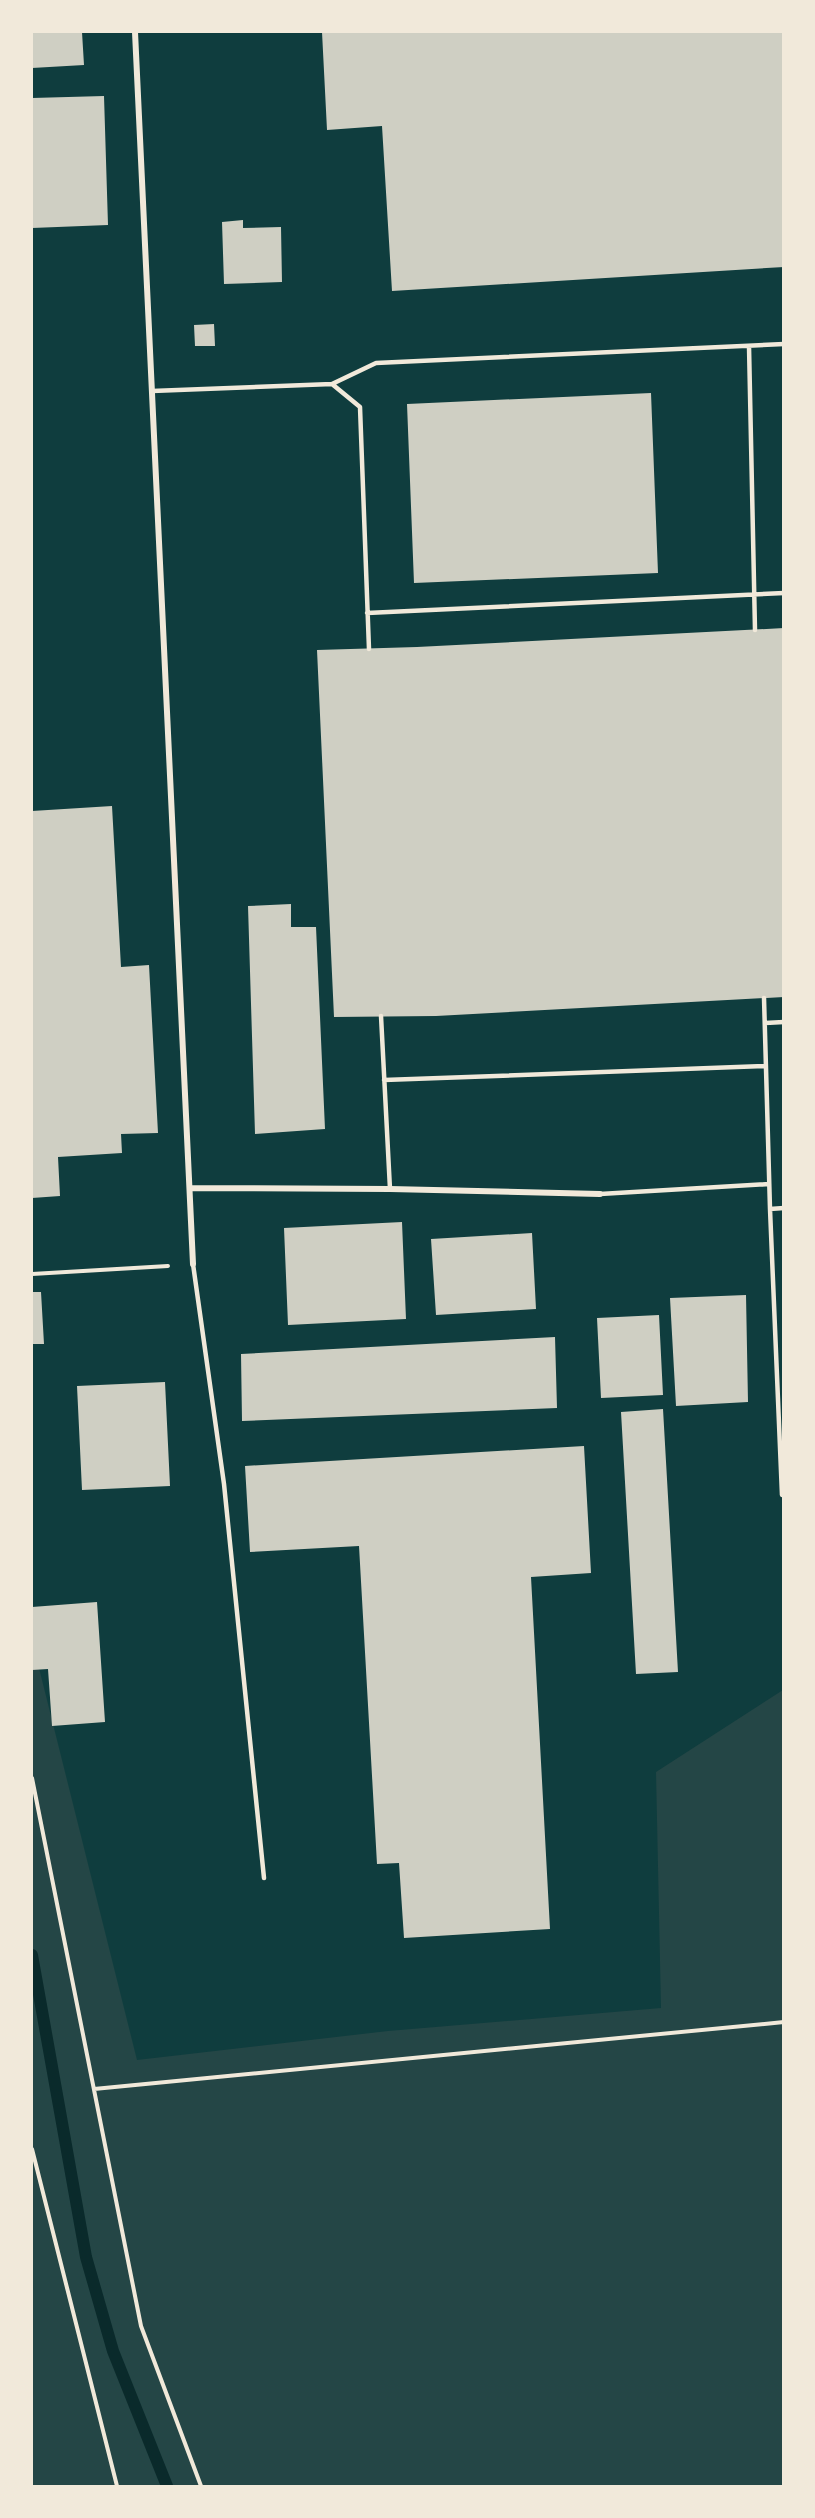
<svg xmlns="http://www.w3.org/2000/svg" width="815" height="2518" font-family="Manrope,sans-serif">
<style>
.green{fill:#244646}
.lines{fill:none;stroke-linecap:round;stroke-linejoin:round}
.stream{stroke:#0a2a2b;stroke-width:12}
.building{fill:#cfcfc3}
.path{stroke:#f1e9da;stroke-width:4}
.service{stroke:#f1e9da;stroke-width:4.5}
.minor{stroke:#f1e9da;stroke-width:6}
</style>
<rect width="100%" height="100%" fill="#0f3d3e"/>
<path class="green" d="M32,1640l105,420 251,-29 273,-23 -5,-236 127,-82v796h-751z"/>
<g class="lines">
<path class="stream" d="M32,1955l54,302 27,94 54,135"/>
</g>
<path class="building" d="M32,32h50l2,33 -52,3z
M322,32h462v235l-392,24 -10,-165 -55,4z
M104,96l4,129 -76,3v-130z
M243,220v8l38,-1 1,55 -58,2 -2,-62z
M214,324l1,22h-20l-1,-21z
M651,393l7,180 -244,10 -7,-179z
M784,628v369l-348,19 -102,1 -17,-367 100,-3z
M112,806l9,161 28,-2 9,168 -37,1 1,19 -64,4 2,39 -28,2v-387z
M291,904v23h25l9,202 -70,5 -7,-228z
M402,1222l4,97 -118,6 -4,-97z
M532,1233l4,76 -100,6 -5,-76z
M32,1292h9l3,52h-12z
M746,1295l2,107 -72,4 -6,-108z
M659,1315l4,80 -62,3 -4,-80z
M555,1337l2,71 -315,13 -1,-67z
M165,1382l5,104 -88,4 -5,-104z
M663,1409l15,263 -42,2 -15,-262z
M584,1446l7,127 -60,4 19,352 -146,9 -5,-75 -22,1 -18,-318 -109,6 -5,-86z
M97,1602l8,120 -53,4 -4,-57 -16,1v-63z"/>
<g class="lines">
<path class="path" d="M32,1274l136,-8
M32,1778l109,548 60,160
M94,2089l690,-67
M32,2149l85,337"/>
<path class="service" d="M749,346l6,284
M332,384l44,-21 408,-19
M152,391l180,-7 28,23 9,242
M367,613l417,-20
M764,998l6,211 14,-1
M381,1016l9,173
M765,1023l19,-1
M384,1080l382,-14
M600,1194l169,-10
M770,1209l12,286
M193,1264l31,220 40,394"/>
<path class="minor" d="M135,32l58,1232
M191,1188l199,1 210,5"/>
</g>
<rect width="815" height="2518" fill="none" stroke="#f1e9da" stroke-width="66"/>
</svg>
